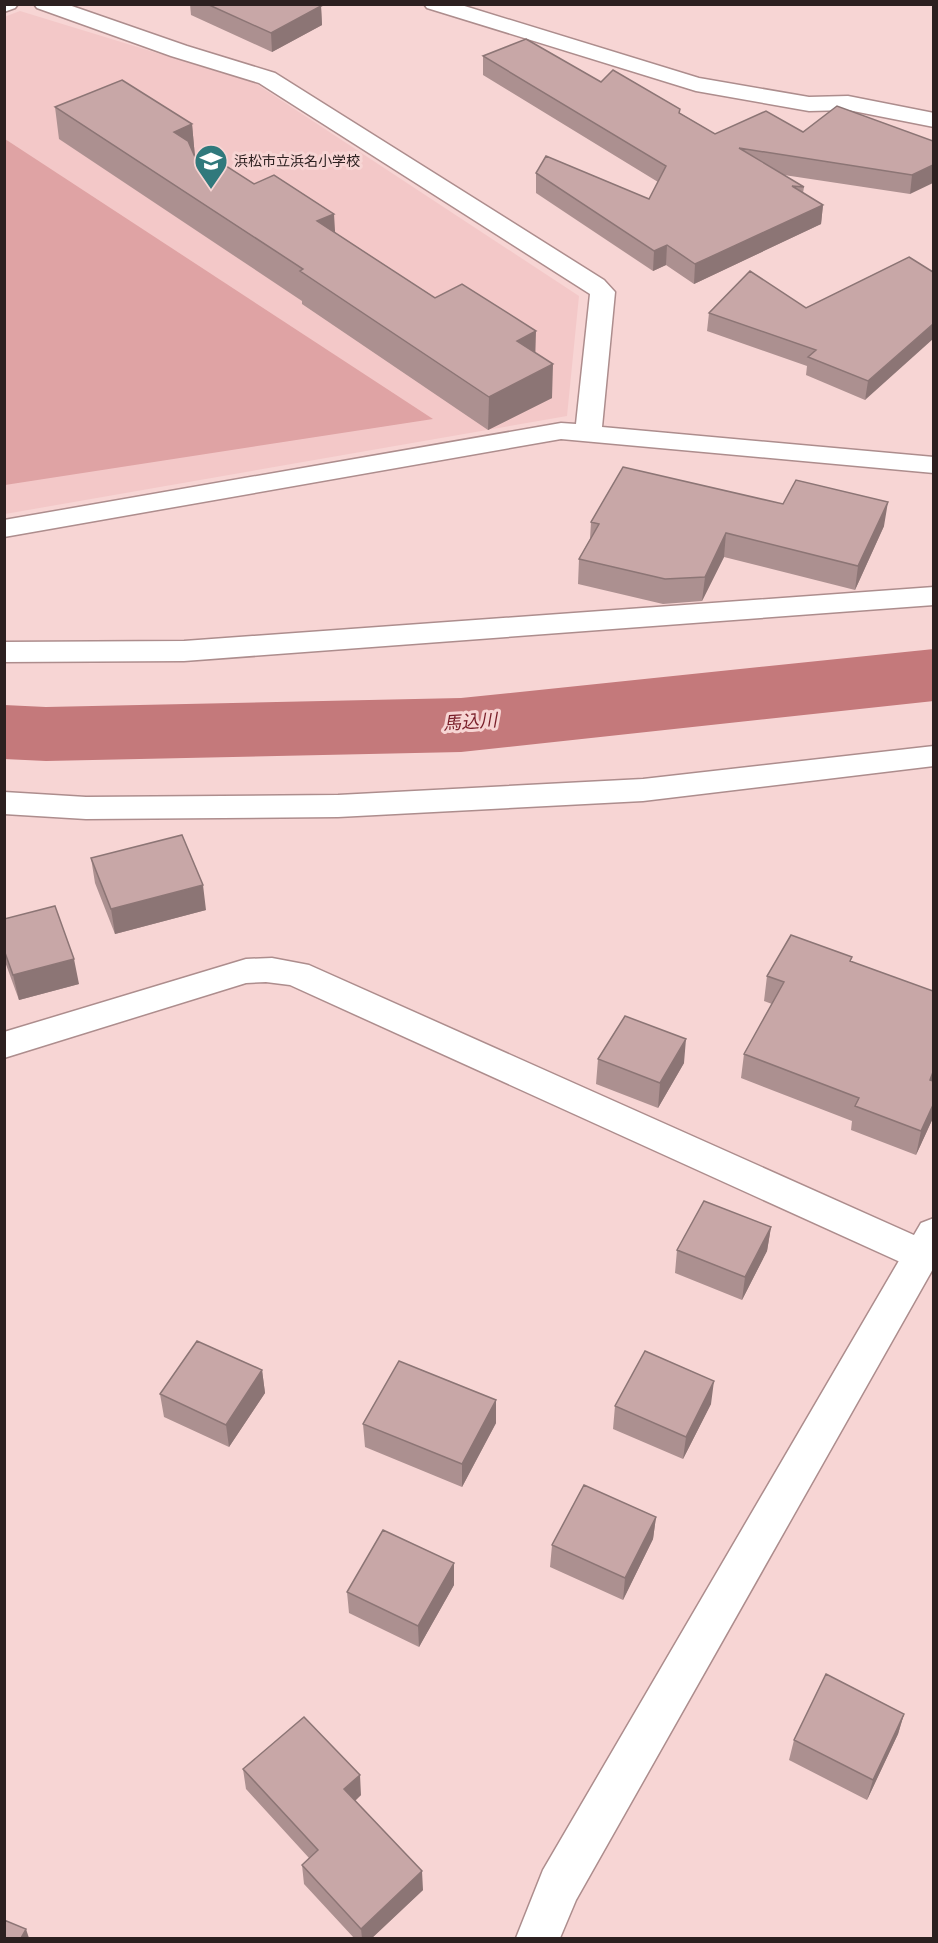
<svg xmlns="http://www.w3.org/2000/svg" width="938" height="1943" font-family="Manrope,'Noto Sans JP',sans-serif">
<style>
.built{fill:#f3c8c8}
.green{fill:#dfa3a4}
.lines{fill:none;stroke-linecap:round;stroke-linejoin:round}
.river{fill:#c4797b;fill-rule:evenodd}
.street-casing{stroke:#ad8d8d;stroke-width:3}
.secondary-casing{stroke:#ad8d8d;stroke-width:3}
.street{fill:#fff;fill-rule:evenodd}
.secondary{fill:#fff;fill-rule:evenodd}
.wall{fill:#ac9090}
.shaded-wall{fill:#8c7575}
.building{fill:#c8a7a7;stroke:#8c7575;stroke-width:1.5}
.labels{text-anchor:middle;stroke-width:6;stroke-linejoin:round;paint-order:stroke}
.far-poi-label{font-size:14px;fill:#2c2020;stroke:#f7d5d4;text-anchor:start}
.water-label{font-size:18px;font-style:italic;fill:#791e29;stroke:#f7d5d4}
</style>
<rect width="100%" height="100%" fill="#f7d5d4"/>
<path class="built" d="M20,11l235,72 324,213 -12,120 -562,98 -1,-497z"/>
<path class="green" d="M5,139l428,280 -428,66z"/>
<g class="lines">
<path class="river" d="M934,649v52l-473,51 -415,9 -42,-2v-54l42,2 415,-9z"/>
<defs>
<path id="street" d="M4,4h14l-3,4 -11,4z
M34,4h32l121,42 88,27 329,207 11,12 -13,135 332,30v16l-373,-34 -557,98v-17l557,-97 15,1 14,-130 -331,-211 -88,-27 -134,-48z
M424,4h34l241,74 110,19 39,-1 86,17v14l-86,-17 -39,1 -113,-20 -269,-83z
M934,587v18l-750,56 -180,1v-20l180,-1z
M934,746v20l-291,35 -305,16 -252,2 -82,-5v-22l82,5 252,-2 305,-16z
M272,958l37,7 625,279v22l-12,4 -13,-4 -619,-281 -24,-3 -20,1 -242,75v-26l242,-73z"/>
<path id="secondary" d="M934,1218v49l-358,633 -16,38h-44l27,-68 378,-647z"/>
</defs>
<use href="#street" class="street-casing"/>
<use href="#secondary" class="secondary-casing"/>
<use href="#street" class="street"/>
<use href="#secondary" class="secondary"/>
</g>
<path class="wall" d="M190,4h126l5,2 1,19 -50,27 -81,-37z
M483,56l118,26 79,31 35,21 88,-2 130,9 -23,53 -126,-19 20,12 -1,6 20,12 -2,19 -127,60 -28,-19 -13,6 -117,-78v-20l113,26 9,-17 -175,-107z
M55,107l137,17 3,33 59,27 81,49 100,65 100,54 17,46 -64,32 -186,-126v-3l-243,-162z
M909,257l-44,143 -59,-25 1,-9 -100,-35 2,-18 97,-5z
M783,504l101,22 -29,64 -131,-33 -22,44 -39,3 -85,-20 1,-25 11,-20 1,-17z
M91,858l115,52 -91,24 -20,-51z
M4,919l75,65 -60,16 -15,-41z
M851,962l82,156 -17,37 -65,-25 1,-9 -111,-43 3,-24 28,-50 -8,-3 3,-25z
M598,1059l86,4 -26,45 -62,-24z
M771,1227l-4,24 -25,49 -67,-27 2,-23z
M262,1370l3,23 -36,54 -65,-30 -4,-23z
M496,1400v23l-34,64 -97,-40 -2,-23z
M711,1404l-28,55 -70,-30 2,-23z
M656,1517l-3,22 -30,61 -73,-33 2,-22z
M454,1563v22l-35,62 -70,-34 -2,-21z
M904,1714l-6,20 -31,66 -78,-40 5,-20z
M243,1769l118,26 -6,6 68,89 -51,48h-18l-50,-54 -2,-19 7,-7 -63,-69z"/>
<path class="shaded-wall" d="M321,6l1,19 -50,27 -1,-19z
M192,124l3,33 -21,-25z
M933,165v18l-23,11 2,-19z
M823,205l-2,19 -127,60 1,-20z
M334,214l2,33 -19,-26z
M667,245l-1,20 -13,6 1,-20z
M933,324v15l-68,61 3,-19z
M536,331l-1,34 -18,-24z
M553,364l-1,34 -64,32 1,-33z
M888,502l-4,24 -29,64 3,-24z
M726,533l-2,24 -22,44 3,-24z
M203,885l3,25 -91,24 -4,-25z
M74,959l5,25 -60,16 -6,-25z
M686,1039l-2,24 -26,45 2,-25z
M933,1072v13l-3,-5z
M933,1105v13l-17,37 5,-24z
M771,1227l-4,24 -25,49 3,-23z
M262,1370l3,23 -36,54 -3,-22z
M714,1381l-3,23 -28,55 3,-22z
M496,1400v23l-34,64v-23z
M656,1517l-3,22 -30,61 2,-22z
M454,1563v22l-35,62 -1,-21z
M904,1714l-6,20 -31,66 6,-20z
M360,1775l1,20 -15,14 -2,-20z
M422,1871l1,19 -51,48h-10l-1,-9z
M26,1929l3,9h-8z"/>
<path class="building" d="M207,4h109l5,2 -50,27z
M526,39l75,43 12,-12 67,39 -1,4 36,21 51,-23 37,21 34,-26 96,35v24l-21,10 -173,-27 65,39 -12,-1 31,19 -128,59 -28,-19 -13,6 -118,-78 10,-17 103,43 17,-33 -183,-110z
M122,80l70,44 -18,8 14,9 7,16 11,-4 48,31 20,-9 60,39 -17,7 118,77 27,-14 74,47 -19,10 36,23 -64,33 -189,-126 3,-2 -248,-162z
M909,257l24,15v52l-65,57 -60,-24 8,-7 -107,-37 41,-42 56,37z
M623,467l160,37 13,-24 92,22 -30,64 -132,-33 -21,44 -40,2 -86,-20 20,-35 -8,-2z
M182,835l21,50 -92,24 -20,-51z
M55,906l19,53 -61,16 -9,-25v-31z
M791,935l61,22 -2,4 83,30v81l-3,8 3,1v24l-12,26 -66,-25 4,-8 -115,-44 40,-72 -17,-6z
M625,1016l61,23 -26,44 -62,-24z
M704,1201l67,26 -26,50 -68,-27z
M197,1341l65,29 -36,55 -66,-31z
M645,1351l69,30 -28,56 -71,-31z
M399,1361l97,39 -34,64 -99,-40z
M584,1485l72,32 -31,61 -73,-33z
M383,1530l71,33 -36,63 -71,-34z
M826,1674l78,40 -31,66 -79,-40z
M304,1717l56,58 -16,14 78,82 -61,58 -59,-64 16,-15 -75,-81z
M4,1920l22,9 -5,9h-17z"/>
<defs>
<symbol id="school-pin" viewBox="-11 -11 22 30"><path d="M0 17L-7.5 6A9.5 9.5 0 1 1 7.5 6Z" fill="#30797c" stroke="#f7d5d4"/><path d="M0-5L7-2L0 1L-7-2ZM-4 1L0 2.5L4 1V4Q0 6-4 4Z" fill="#fff"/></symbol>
</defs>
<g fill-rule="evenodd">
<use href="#school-pin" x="192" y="142" width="38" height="52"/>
</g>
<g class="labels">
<g class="far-poi-label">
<text x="234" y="166">浜松市立浜名小学校</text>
</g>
<g class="water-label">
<text transform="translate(470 722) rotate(-4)" y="6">馬込川</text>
</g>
</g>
<rect width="938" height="1943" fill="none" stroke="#2c2020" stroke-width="12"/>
</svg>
